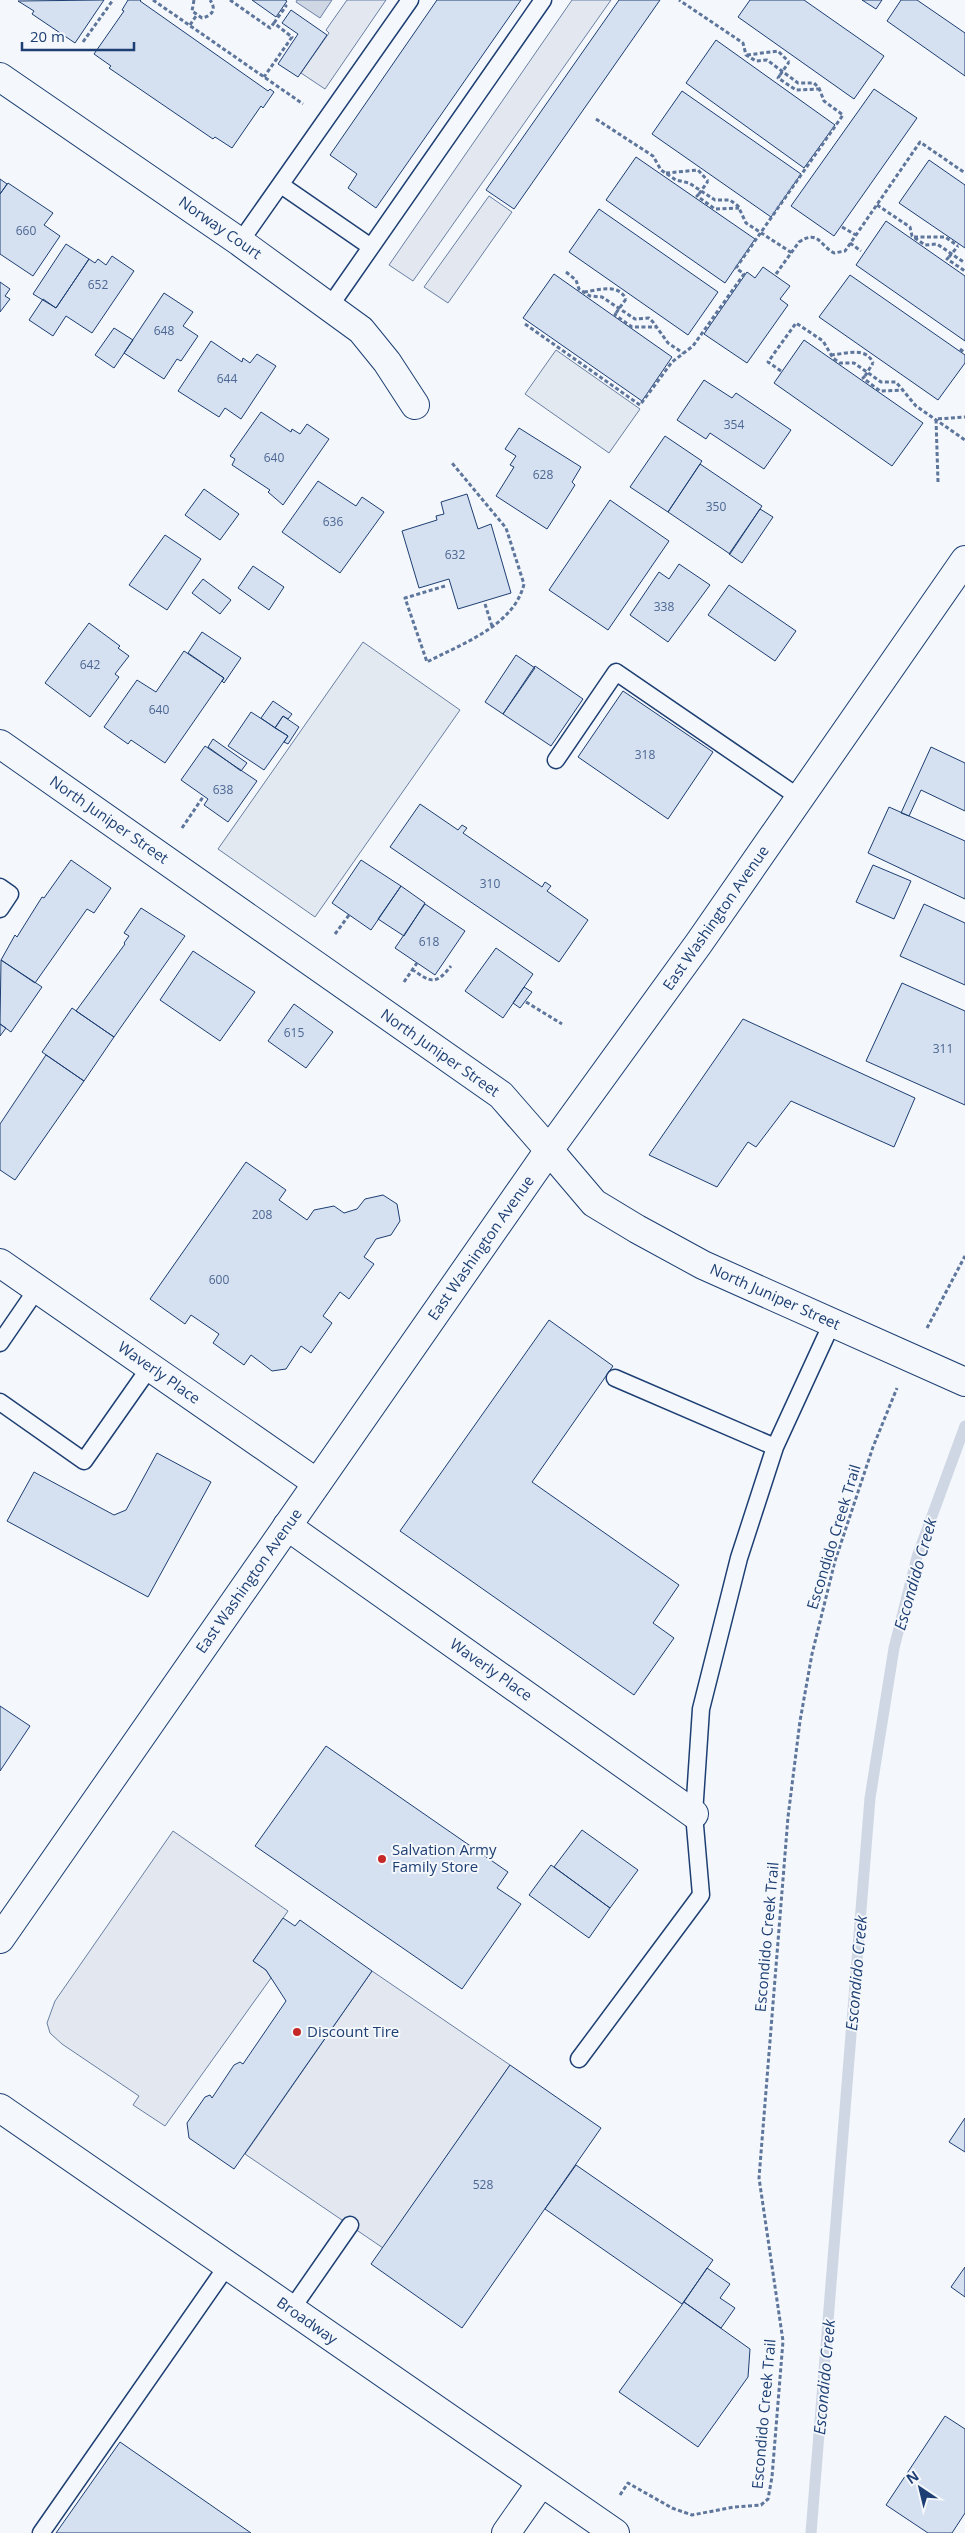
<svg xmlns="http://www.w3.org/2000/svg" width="965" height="2533" font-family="'Open Sans',sans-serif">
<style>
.green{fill:#e3e9f0;stroke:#687fa3}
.parking{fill:#e3e8f0;stroke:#687fa3}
.water{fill:#cfd7e4;stroke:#687fa3}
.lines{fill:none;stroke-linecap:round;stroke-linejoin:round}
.stream{stroke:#cfd7e4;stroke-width:11}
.building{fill:#d5e0f0;stroke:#1d3f73}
.lane-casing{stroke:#1d3f73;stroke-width:19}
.street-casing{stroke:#1d3f73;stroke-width:30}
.secondary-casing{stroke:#1d3f73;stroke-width:30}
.primary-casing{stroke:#1d3f73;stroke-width:30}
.path{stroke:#5e769c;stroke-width:3;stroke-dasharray:4 2.5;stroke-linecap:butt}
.lane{stroke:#f4f7fb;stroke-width:16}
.street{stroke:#f4f7fb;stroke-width:28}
.secondary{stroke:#f4f7fb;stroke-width:28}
.primary{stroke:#f4f7fb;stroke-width:28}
.path-bridge{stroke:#5e769c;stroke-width:3;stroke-dasharray:4 2.5;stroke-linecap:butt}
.poi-dot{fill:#c62828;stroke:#f4f7fb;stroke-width:2}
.labels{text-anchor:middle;stroke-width:4;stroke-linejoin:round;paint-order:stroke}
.number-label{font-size:12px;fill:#4b6792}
.street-label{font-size:15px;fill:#1d3f73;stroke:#f4f7fb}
.poi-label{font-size:15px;fill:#1d3f73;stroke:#f4f7fb;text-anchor:start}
.water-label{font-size:16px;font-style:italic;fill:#1d3f73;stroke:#f4f7fb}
</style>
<rect width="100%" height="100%" fill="#f4f7fb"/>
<path class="green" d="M556,350l84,59 -31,44 -84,-59z
M363,642l97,68 -145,207 -97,-68z"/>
<path class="parking" d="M347,0h39l-61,89 -24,-16 28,-40 -3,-3z
M572,0h39l-198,281 -24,-16z
M489,196l23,16 -64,91 -24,-16z
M173,1831l115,80 -35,50 13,9 5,8 -106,148 -32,-21 6,-9 -77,-52 -12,-11 -3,-10 8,-22z
M372,1971l138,94 -127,183 -138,-94z"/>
<path class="water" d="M297,0h35l-12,18 -24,-16z"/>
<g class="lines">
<path class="stream" d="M811,2533l59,-735 24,-150 23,-91 48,-131"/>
</g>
<path class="building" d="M104,0l-29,43 -43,-29 2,-3 -16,-10z
M128,0h13l-1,1 128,90 2,-2 4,3 -11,16 -2,-2 -29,42 -17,-11 -2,2 -104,-71 2,-2 -17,-12 30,-43 -2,-1z
M252,0h33l2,1 -11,16z
M437,0h84l-145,208 -28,-20 9,-14 -27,-19z
M619,0h41l-146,209 -28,-19z
M750,0h54l80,56 -30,43 -116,-82z
M862,0h20l-6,9z
M901,0h16l48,33v43l-78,-55z
M291,10l36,25 -29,42 -20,-13 20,-30 -16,-11z
M716,40l119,85 -31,43 -118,-85z
M874,89l43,29 -83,118 -43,-30z
M682,91l119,83 -30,43 -119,-83z
M636,157l119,82 -30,44 -119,-83z
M929,160l36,25v63l-66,-45z
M0,179l7,5 -7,10z
M8,183l45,30 -9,12 16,11 -27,40 -33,-22v-60z
M599,209l119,83 -30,43 -119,-83z
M886,221l79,55v65l-109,-76z
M66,244l23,15 -33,49 -23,-14z
M112,256l22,15 -42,62 -26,-17 -13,20 -24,-16 14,-21 13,9 33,-49 6,4 3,-4 8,6z
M763,267l27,19 -10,13 8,6 -41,58 -43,-29 43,-62 8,6z
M554,274l118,83 -30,44 -119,-83z
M850,275l115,80v8l-27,37 -119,-83z
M0,282l10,7 -5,7 5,3 -10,13z
M164,293l29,19 -10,14 15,10 -17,25 -4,-2 -13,20 -40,-26z
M114,328l19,12 -19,28 -19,-13z
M804,340l119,83 -31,43 -118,-83z
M211,341l31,21 1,-4 7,5 7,-9 19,12 -35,53 -16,-11 -6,9 -41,-26z
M704,380l28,18 4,-5 55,37 -27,39 -54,-36 -4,6 -29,-19z
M261,412l30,20 1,-3 8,5 7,-10 22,15 -46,66 -15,-13 2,-2 -38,-25 3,-6 -5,-3z
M519,428l62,39 -9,15 3,3 -28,44 -51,-33 18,-29 -4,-2 6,-9 -11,-7z
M665,436l37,25 -34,51 -38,-25z
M700,464l62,42 -32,48 -62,-42z
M318,481l38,25 6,-9 22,15 -44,61 -58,-41z
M204,489l35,25 -19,26 -35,-25z
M467,494l11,35 13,-5 20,69 -53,16 -9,-30 -30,9 -17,-57 35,-11 -1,-4 8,-2 -3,-12z
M610,500l59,41 -61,89 -59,-40z
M760,509l13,8 -31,46 -13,-9z
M165,535l36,24 -34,51 -38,-25z
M679,564l31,21 -42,57 -38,-27 29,-43 10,7z
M253,566l31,21 -15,23 -31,-22z
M203,579l28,21 -11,14 -28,-21z
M729,585l67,46 -21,30 -67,-46z
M89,623l31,23 -2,2 11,8 -14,18 4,3 -29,40 -45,-34z
M202,632l39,26 -17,25 -2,-2 2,-3 -36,-25z
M184,651l40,27 -59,85 -34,-23 -3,4 -24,-17 33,-47 19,12z
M516,655l19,13 -32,46 -18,-12z
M535,666l48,33 -32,47 -48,-32z
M623,691l90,61 -45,67 -90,-62z
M273,701l19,13 -4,5 -5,-3 -8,12 -14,-10z
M251,712l37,24 -24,34 -36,-24z
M283,716l16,11 -11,17 -4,-2 4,-6 -13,-8z
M213,739l34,24 -6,8 -33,-24z
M205,746l52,35 -29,41 -24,-17 4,-6 -27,-19z
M931,747l34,16v48l-44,-21 -12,26 -8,-3z
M420,804l38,26 4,-5 5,3 -4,5 79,54 3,-5 6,4 -4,5 41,29 -29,42 -169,-115z
M889,807l76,34v58l-97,-46z
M71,860l40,28 -17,25 -7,-4 -52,74 -34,-23 14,-25 2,2 25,-40 2,1z
M361,860l40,26 -30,44 -39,-27z
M873,865l38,16 -17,38 -38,-17z
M401,886l24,17 -21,33 -26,-17z
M425,904l40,27 -30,44 -40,-27z
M924,904l41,19v62l-65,-29z
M141,908l44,28 -71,101 -38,-26 49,-67 -1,-1 5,-7 -5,-3z
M496,948l37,26 -30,44 -38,-27z
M193,951l62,41 -35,49 -60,-41z
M1,960l41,27 -31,45 -11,-8z
M902,983l63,28v94l-99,-44z
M524,987l8,5 -12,16 -7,-5z
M294,1004l39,28 -27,36 -38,-27z
M72,1008l42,29 -30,44 -42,-29z
M743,1019l172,79 -21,49 -103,-46 -35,46 -8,-5 -31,45 -68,-32z
M0,1024l6,4 -6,8z
M46,1055l38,26 -69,99 -15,-10v-46z
M246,1162l40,28 -7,10 28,20 7,-10 20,-4 10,7 13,-4 8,-10 18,-4 14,9 3,17 -9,14 -15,4 -12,18 10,7 -25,35 -9,-7 -17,24 9,7 -21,30 -10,-7 -15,23 -14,2 -21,-16 -7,10 -31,-22 6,-9 -28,-19 -6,9 -35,-25z
M549,1320l64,46 -81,116 147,103 -26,38 21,15 -40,57 -234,-164z
M157,1453l54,29 -63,115 -141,-76 27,-49 80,43 12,-5z
M0,1706l30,20 -30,45z
M326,1746l182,126 -11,16 24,16 -59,85 -207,-143z
M582,1830l56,40 -28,38 -56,-41z
M551,1865l59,43 -21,30 -60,-43z
M283,1918l12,8 5,-6 72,51 -138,198 -45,-31 -2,-15 18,-26 5,-2 2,3 22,-33 6,-3 3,2 43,-63 -20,-31 -13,-9z
M510,2065l91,63 -139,200 -91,-64z
M965,2118v34l-16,-10z
M576,2165l137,95 -31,44 -137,-95z
M965,2267v30l-14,-10z
M707,2268l23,16 -10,14 15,10 -14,20 -37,-26z
M684,2302l66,47 -2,28 -50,70 -79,-55z
M945,2416l20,13v84l-13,20h-24l-42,-28z
M120,2442l131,91h-195z"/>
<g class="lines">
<defs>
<path id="lane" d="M281,185l90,62
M240,242l170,-242
M330,306l213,-306
M556,760l60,-88 184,126
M0,887l10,7 -10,15
M0,1343l37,-54
M0,1402l84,59 66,-94
M775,1447l57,-124
M579,2059l122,-164 -7,-81 7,-105 38,-151 36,-111 -160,-69
M291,2310l59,-85
M41,2533l186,-267"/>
<path id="street" d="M0,77l240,165 121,88 26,32 28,43
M0,744l501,351 48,55
M0,1263l317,220
M287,1526l407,288"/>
<path id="secondary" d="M549,1150l45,53 43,26 66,36 262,117
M0,1939l549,-789 150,-207 266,-383
M506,2533l35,-50"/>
<path id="primary" d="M0,2108l615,425"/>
</defs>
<use href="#lane" class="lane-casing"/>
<use href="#street" class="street-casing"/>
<use href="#secondary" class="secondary-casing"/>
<use href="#primary" class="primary-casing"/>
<path class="path" d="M153,0l150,104
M194,0l-2,11 10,7c10,-2 15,-9 8,-18
M230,0l40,28 4,-5 18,14 -28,40
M274,23l12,-17 -1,-1
M190,25l6,-9
M83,42l30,-42
M747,55l31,-4 11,11
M780,75l-2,3 18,12 23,-1
M596,119l57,37 8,14 15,10 13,3 26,17h15l8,6 8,17 46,30
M666,173l32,-3 10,11
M699,194l-2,2 18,13 24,-1
M877,205l33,22 2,9 13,9 12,-1 28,19
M842,227l14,8
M914,237h31l13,9
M850,243l11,8
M949,257l-2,2 18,12
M566,272l10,8 3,9 11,7 12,1 33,22 14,-1 4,4 15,21 15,10
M776,274l23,-32c20,-13 21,4 35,11l11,-2 75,-109 45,31
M584,292c15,-2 34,-9 42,7
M616,313l-1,2 17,12h24
M525,324l115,81 32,-43 21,-16 51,-72 -8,-6 107,-153 -19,-14 -5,-13 -5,-5h-16l-31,-23 -11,1 -10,-6 -3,-12 -64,-43
M960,349l5,4
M831,355c14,-1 35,-9 42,8
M781,371l-13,-9 28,-39 27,18 10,17 7,5h14l27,19h15l20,24 49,34
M865,376l-2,2 17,13 24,-1
M938,482l-2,-63 29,-2
M445,586l-40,12 22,64c34,-18 87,-36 97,-78l-18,-56 -54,-65
M485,604l7,22
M182,828l21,-31
M335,934l14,-19
M412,969c19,14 24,16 39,-3
M404,982l13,-19
M526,1002l36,22
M927,1328l38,-72
M620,2495l8,-12 44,25 20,7 42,-8 27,-2 7,-6 4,-22 11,-136 -24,-163 29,-361 12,-96 12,-67 23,-93 38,-114 24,-59"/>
<use href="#lane" class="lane"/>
<use href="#street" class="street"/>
<use href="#secondary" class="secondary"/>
<use href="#primary" class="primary"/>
<path class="path-bridge" d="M780,75l9,-13
M699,194l9,-13
M949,257l9,-11
M616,313l10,-14
M865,376l8,-13"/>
</g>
<g class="poi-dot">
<circle cx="382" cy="1859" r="5"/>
<circle cx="297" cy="2032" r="5"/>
</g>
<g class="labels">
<g class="number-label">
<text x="26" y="235">660</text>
<text x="98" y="289">652</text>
<text x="164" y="335">648</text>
<text x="227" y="383">644</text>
<text x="734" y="429">354</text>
<text x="274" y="462">640</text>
<text x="543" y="479">628</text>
<text x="716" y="511">350</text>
<text x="333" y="526">636</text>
<text x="455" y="559">632</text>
<text x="664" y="611">338</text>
<text x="90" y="669">642</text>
<text x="159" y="714">640</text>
<text x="645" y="759">318</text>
<text x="223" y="794">638</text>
<text x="490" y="888">310</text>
<text x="429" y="946">618</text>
<text x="294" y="1037">615</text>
<text x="943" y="1053">311</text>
<text x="262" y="1219">208</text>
<text x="219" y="1284">600</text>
<text x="483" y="2189">528</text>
</g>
<g class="street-label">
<text transform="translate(220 228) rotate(35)" y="5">Norway Court</text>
<text transform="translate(109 820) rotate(35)" y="5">North Juniper Street</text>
<text transform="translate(716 918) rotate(-55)" y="5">East Washington Avenue</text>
<text transform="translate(440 1053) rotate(35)" y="5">North Juniper Street</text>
<text transform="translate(481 1248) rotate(-55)" y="5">East Washington Avenue</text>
<text transform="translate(775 1297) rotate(24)" y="5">North Juniper Street</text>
<text transform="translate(159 1373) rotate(35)" y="5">Waverly Place</text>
<text transform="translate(834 1537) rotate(-73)" y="5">Escondido Creek Trail</text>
<text transform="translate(249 1581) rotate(-55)" y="5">East Washington Avenue</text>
<text transform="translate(491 1670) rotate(35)" y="5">Waverly Place</text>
<text transform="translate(767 1937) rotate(-85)" y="5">Escondido Creek Trail</text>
<text transform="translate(307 2321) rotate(35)" y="5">Broadway</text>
<text transform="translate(764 2414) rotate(-85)" y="5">Escondido Creek Trail</text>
</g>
<g class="poi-label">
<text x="392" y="1855">Salvation Army<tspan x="392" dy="17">Family Store</tspan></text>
<text x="307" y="2037">Discount Tire</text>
</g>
<g class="water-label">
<text transform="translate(915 1574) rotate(-74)" y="6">Escondido Creek</text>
<text transform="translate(856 1973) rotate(-85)" y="6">Escondido Creek</text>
<text transform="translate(824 2377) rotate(-85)" y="6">Escondido Creek</text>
</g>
</g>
<g transform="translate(920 2488) rotate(325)" stroke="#f4f7fb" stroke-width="4" paint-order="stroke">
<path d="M0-4L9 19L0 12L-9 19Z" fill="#1d3f73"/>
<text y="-8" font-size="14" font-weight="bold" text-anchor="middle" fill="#1d3f73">N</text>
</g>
<path d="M22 42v8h112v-8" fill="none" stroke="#1d3f73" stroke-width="2.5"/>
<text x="30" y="42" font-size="15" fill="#1d3f73" stroke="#f4f7fb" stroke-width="4" paint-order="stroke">20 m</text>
</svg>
